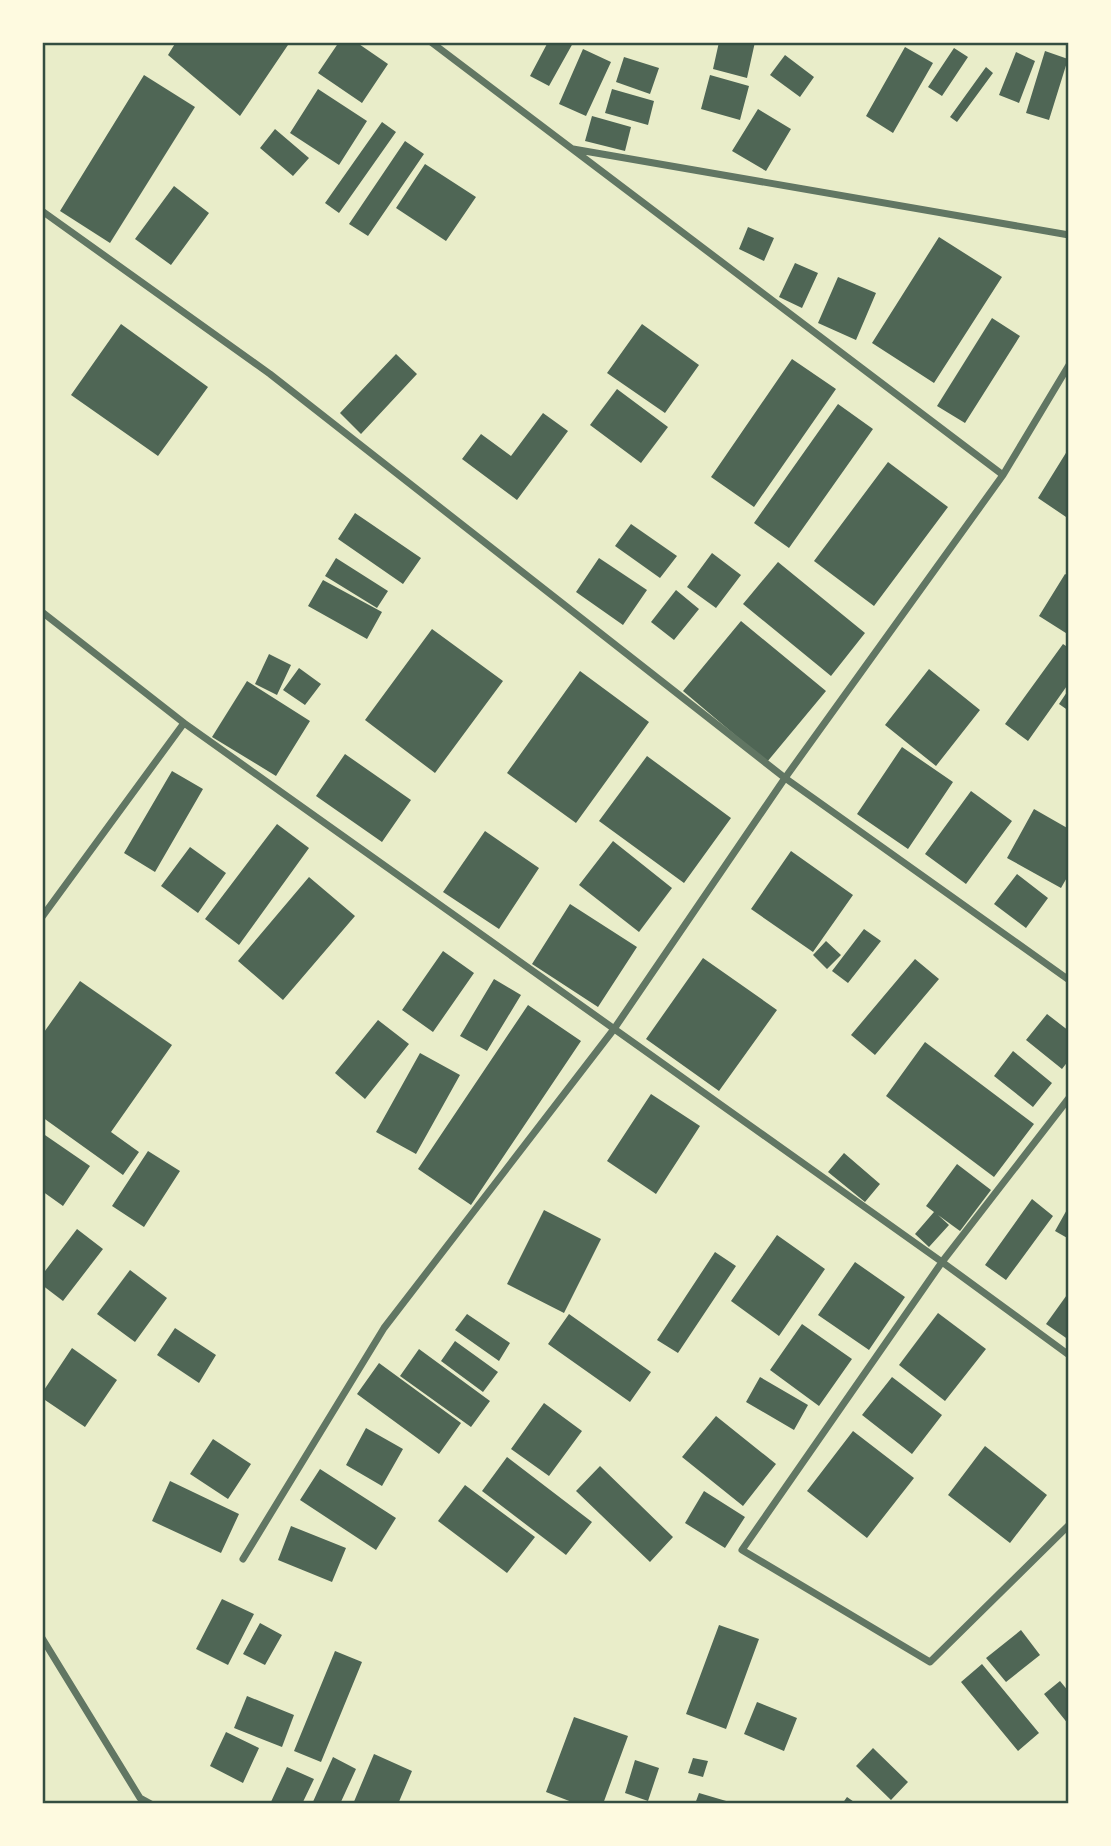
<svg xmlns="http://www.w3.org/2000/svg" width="1111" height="1846" font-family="'Sofia Sans Condensed',sans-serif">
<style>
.building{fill:#4f6655}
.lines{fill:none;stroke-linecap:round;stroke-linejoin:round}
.minor{stroke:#617663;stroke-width:7}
.neatline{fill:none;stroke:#344e41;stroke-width:2.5}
</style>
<rect width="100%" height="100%" fill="#e9edc9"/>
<path class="building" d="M176,42h114l-50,74 -72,-61z
M339,42h17l32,22 -26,39 -44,-30z
M548,42l25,1 -24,43 -19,-10z
M719,42h36l-8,36 -34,-9z
M905,47l28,16 -40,70 -27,-17z
M954,48l14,9 -26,39 -14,-9z
M583,49l28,13 -25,54 -27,-12z
M1045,51l23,8 -19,61 -23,-7z
M1016,52l19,9 -16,42 -20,-8z
M785,55l29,22 -14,20 -30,-22z
M624,57l35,11 -9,26 -34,-12z
M986,67l7,6 -36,49 -7,-5z
M144,75l51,32 -85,136 -50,-32z
M710,75l39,11 -9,34 -39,-11z
M318,89l49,32 -28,44 -49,-32z
M612,89l42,12 -6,24 -43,-12z
M758,109l33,20 -25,42 -34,-20z
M592,116l39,11 -6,24 -40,-10z
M382,122l14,10 -57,81 -14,-10z
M275,129l34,29 -16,18 -33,-28z
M405,141l19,13 -56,82 -19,-12z
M425,164l51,33 -30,44 -50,-33z
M174,186l35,27 -38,52 -36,-26z
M748,227l26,11 -10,23 -25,-12z
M939,237l63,40 -68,106 -62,-40z
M795,263l23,10 -16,35 -23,-11z
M838,277l38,16 -20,47 -38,-17z
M992,318l28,18 -55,87 -28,-17z
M121,324l87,63 -50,69 -87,-61z
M642,324l57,41 -34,48 -58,-40z
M396,354l21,20 -56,60 -21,-21z
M792,359l44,30 -82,118 -43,-30z
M617,389l51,38 -27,36 -51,-38z
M838,404l35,25 -84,119 -35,-25z
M543,413l25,18 -51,69 -55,-41 19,-25 30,22z
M1069,448v71l-31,-21z
M888,462l60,45 -74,99 -60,-45z
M355,513l66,45 -18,26 -65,-45z
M631,524l46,32 -17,22 -45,-32z
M712,553l29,22 -25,33 -29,-21z
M336,558l52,33 -11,17 -52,-32z
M599,558l48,32 -24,35 -47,-33z
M778,562l87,71 -34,43 -88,-72z
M1065,574l4,2v59l-30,-19z
M323,580l59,32 -15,27 -59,-33z
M676,590l23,19 -25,31 -23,-18z
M741,621l85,70 -59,71 -84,-71z
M432,629l71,52 -68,92 -70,-53z
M1063,644l6,4v35l-41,58 -23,-17z
M269,654l22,11 -14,30 -22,-11z
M299,668l22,16 -16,21 -22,-15z
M929,669l51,41 -44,56 -51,-41z
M580,671l69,51 -73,101 -69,-50z
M247,681l63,40 -34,55 -64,-39z
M1069,689v22l-10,-7z
M902,747l51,35 -45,67 -51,-35z
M345,754l66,46 -29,42 -66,-46z
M647,756l84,62 -47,65 -85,-62z
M172,771l31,18 -48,83 -31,-19z
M971,791l41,30 -46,63 -41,-30z
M1034,809l35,20v45l-8,14 -54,-30z
M277,824l32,24 -70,97 -34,-26z
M485,831l54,37 -40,61 -56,-37z
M613,841l59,47 -33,44 -60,-47z
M190,847l36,26 -28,40 -37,-27z
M791,851l62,44 -40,57 -62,-43z
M1017,874l31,24 -22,30 -32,-24z
M309,877l46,39 -72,84 -45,-39z
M570,904l67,43 -39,60 -66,-43z
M864,929l17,12 -33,42 -16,-12z
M826,941l15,14 -14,14 -14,-14z
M443,951l31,22 -41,59 -31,-22z
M703,958l74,52 -58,81 -73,-52z
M915,959l24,20 -64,76 -24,-20z
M494,979l27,16 -34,56 -27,-15z
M80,981l92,64 -61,87 28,20 -16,23 -81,-58v-82z
M528,1005l53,36 -110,164 -53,-36z
M1047,1014l22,17v29l-7,9 -36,-29z
M378,1020l31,24 -44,55 -30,-26z
M925,1042l109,82 -40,53 -108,-81z
M1013,1051l39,32 -19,24 -39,-31z
M420,1053l40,22 -44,79 -40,-22z
M651,1094l49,32 -44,68 -49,-33z
M42,1133l48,33 -27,40 -21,-15z
M148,1151l32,20 -36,56 -32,-21z
M844,1153l36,31 -15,18 -37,-30z
M957,1164l34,26 -31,41 -22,-16 11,10 -20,22 -14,-13 19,-22 -8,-6z
M1032,1199l21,17 -47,64 -21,-15z
M1069,1206v33l-14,-8z
M544,1210l57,29 -37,74 -57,-29z
M77,1229l26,20 -40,52 -21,-16v-10z
M777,1235l48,34 -46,67 -48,-35z
M715,1252l21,14 -58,87 -21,-13z
M855,1262l50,35 -36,53 -51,-35z
M130,1270l37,28 -32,44 -38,-28z
M1069,1292v48l-23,-16z
M938,1313l48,36 -41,52 -46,-36z
M467,1314l43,29 -11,18 -44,-31z
M569,1314l82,58 -21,30 -82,-58z
M802,1324l50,35 -33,47 -49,-36z
M175,1328l41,27 -17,28 -42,-28z
M455,1341l43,31 -15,20 -42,-31z
M72,1348l45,32 -32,47 -43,-29v-5z
M419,1349l71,52 -19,26 -71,-51z
M379,1363l82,60 -22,31 -82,-60z
M760,1377l48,28 -14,25 -48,-28z
M892,1377l50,38 -30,39 -50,-39z
M544,1403l38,28 -33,45 -38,-27z
M716,1416l60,48 -33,42 -61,-49z
M366,1428l37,21 -21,37 -36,-21z
M853,1431l61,47 -47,60 -60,-47z
M213,1439l38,25 -23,35 -38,-25z
M985,1446l62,49 -37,48 -62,-48z
M507,1457l85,65 -26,33 -84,-64z
M600,1466l73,71 -23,25 -74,-71z
M320,1469l76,49 -20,32 -76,-50z
M170,1481l69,33 -18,39 -69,-32z
M465,1485l70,52 -28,36 -69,-52z
M704,1491l41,26 -20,31 -40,-25z
M291,1526l55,22 -14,34 -54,-22z
M222,1599l32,15 -26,51 -32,-16z
M260,1623l22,12 -17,30 -22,-11z
M719,1625l40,14 -33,90 -40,-15z
M1021,1630l19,25 -34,27 -20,-24z
M335,1651l27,11 -41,100 -27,-11z
M982,1664l57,69 -21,18 -57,-69z
M1060,1681l9,11v33l-25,-31z
M247,1696l47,19 -12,32 -48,-19z
M757,1702l40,16 -13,33 -40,-17z
M574,1717l54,19 -25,68h-26l-31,-12z
M226,1732l33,16 -16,35 -33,-17z
M873,1748l35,34 -17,18 -35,-34z
M374,1754l38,17 -14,33h-45z
M333,1757l23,12 -16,35h-28z
M693,1758l15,3 -5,16 -15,-4z
M635,1760l24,8 -11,33 -23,-8z
M287,1767l27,12 -12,25h-32z
M699,1793l34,10v1h-38z
M847,1797l10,7h-15z"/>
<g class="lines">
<path class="minor" d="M431,42l572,433
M573,149l496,86
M42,211l228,163 515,404 218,-303 66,-110
M42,612l142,111 -142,194
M184,723l758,539 127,93
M1069,1098l-127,164 -200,288 188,112 139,-137
M243,1559l141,-231 230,-299 171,-251 284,202
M42,1638l98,160 11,6"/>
</g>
<rect width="1111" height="1846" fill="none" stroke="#fefae0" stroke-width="88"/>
<rect x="44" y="44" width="1023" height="1758" class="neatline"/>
</svg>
